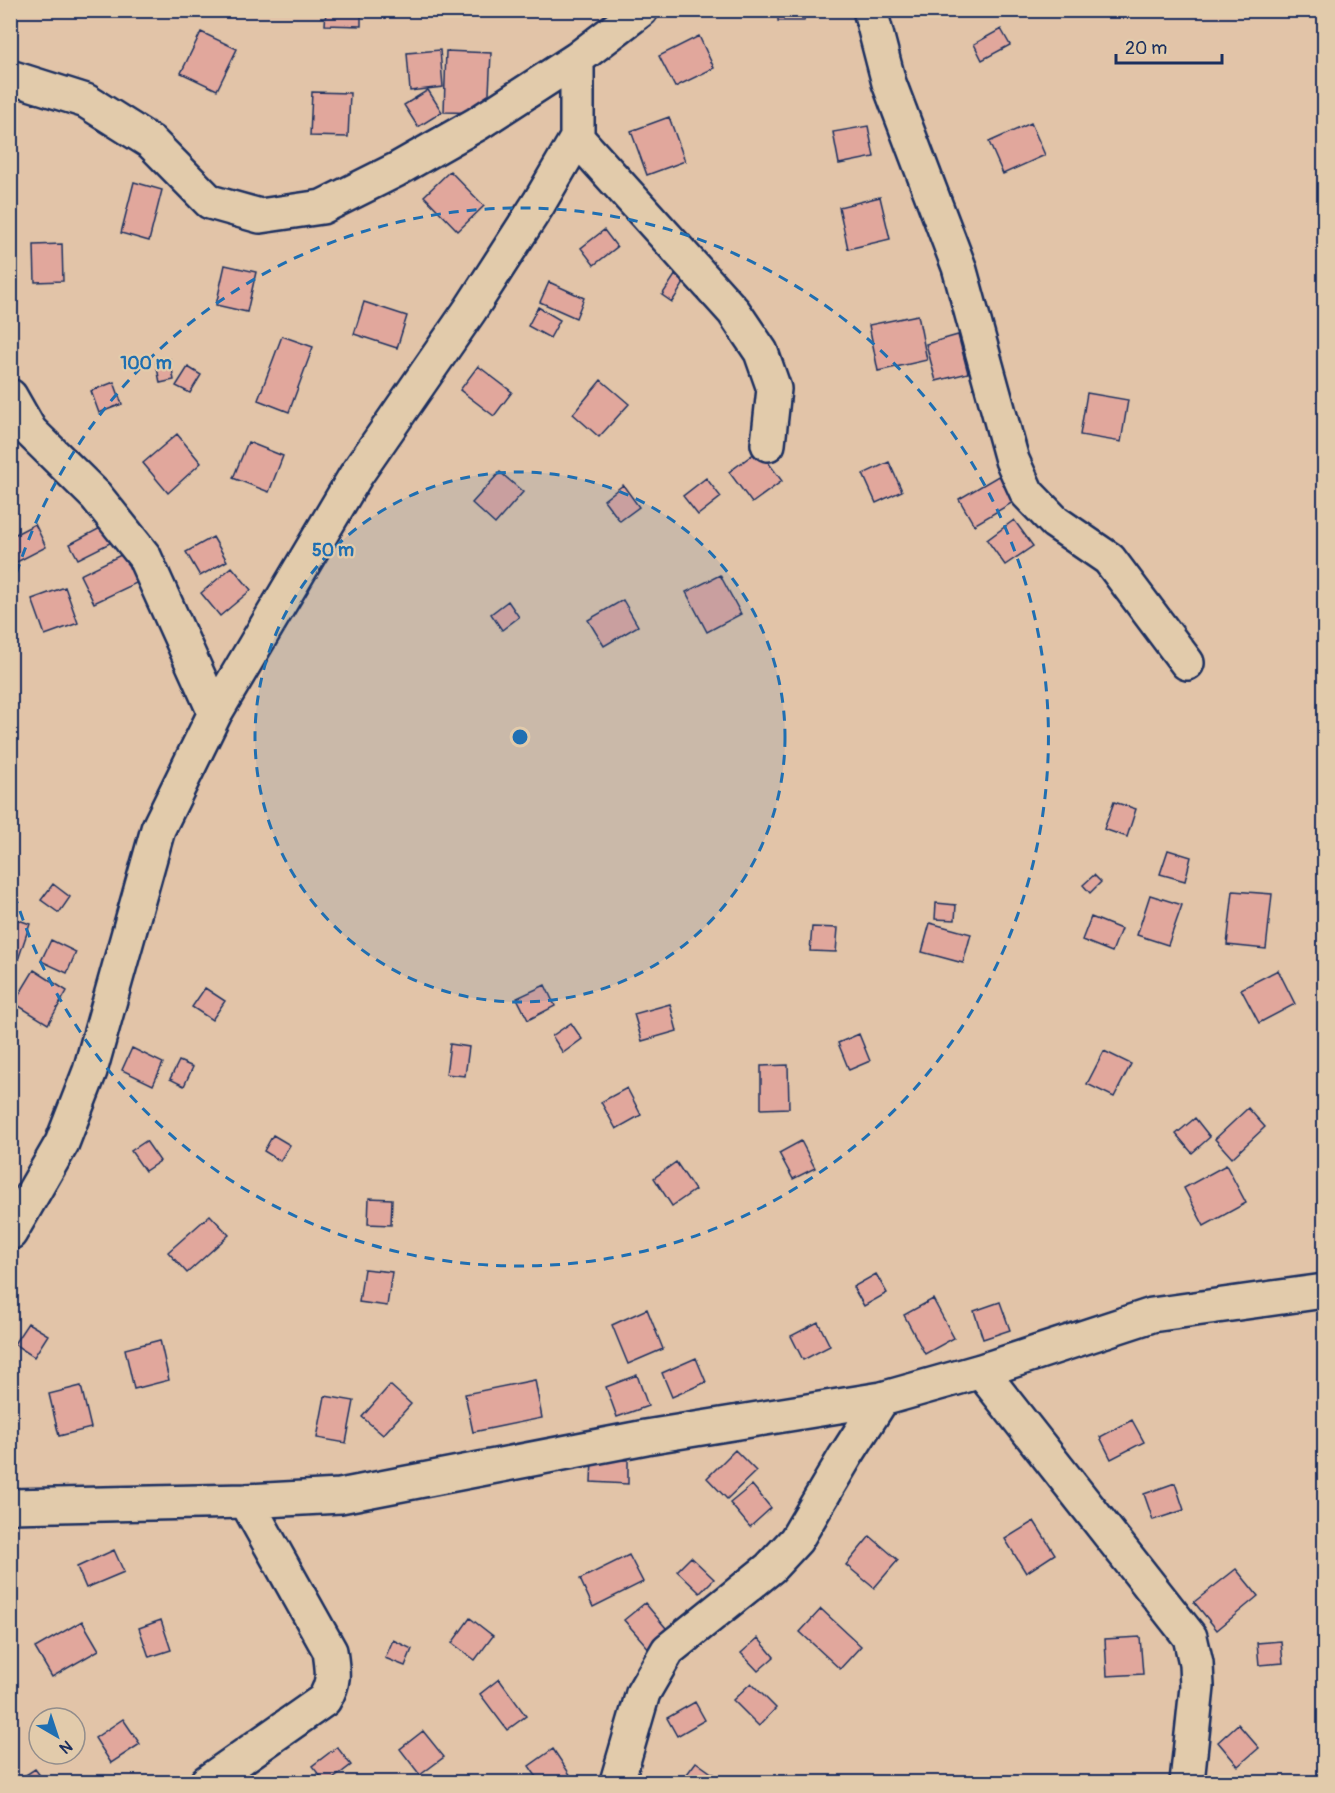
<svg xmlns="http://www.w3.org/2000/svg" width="1335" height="1793" font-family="Pangolin,sans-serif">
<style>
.building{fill:#e1a79c;stroke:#1b2f5e;stroke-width:1.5}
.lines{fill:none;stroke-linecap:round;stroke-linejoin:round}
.minor-casing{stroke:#1b2f5e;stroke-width:38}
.minor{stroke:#e2cbab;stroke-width:33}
.ring{fill:none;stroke:#1f6fb2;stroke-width:3;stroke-dasharray:10 8}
.centre{fill:#1f6fb2;stroke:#e2cbab;stroke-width:3}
.ring-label{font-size:18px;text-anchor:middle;font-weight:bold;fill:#1f6fb2;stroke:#e2cbab;stroke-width:4.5;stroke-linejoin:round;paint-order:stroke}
</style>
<rect width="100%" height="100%" fill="#e2c4a8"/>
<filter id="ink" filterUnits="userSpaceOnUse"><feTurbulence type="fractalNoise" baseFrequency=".0167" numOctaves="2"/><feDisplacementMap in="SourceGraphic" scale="12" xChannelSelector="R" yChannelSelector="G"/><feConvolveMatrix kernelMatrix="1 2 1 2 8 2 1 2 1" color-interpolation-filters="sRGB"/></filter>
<g filter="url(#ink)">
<path class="building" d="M326,10h35v16l-36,-1z
M778,10h27l-1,11h-26z
M1001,29l9,16 -28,15 -8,-16z
M201,32l36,17 -20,41 -36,-17z
M699,36l15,32 -39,19 -16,-31z
M440,50l3,37 -33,4 -3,-38z
M446,51l45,2 -3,60 -44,-1z
M428,90l14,22 -24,15 -14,-22z
M312,92l38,1 -2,44 -38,-1z
M669,117l16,44 -38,14 -16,-44z
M1031,123l14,32 -42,19 -14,-32z
M868,126l6,31 -35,7 -6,-32z
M450,171l34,35 -26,25 -34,-35z
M134,182l28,8 -13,51 -28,-8z
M880,197l10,42 -42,10 -9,-42z
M604,230l13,17 -23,18 -13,-17z
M62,244l1,37 -28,1 -1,-37z
M225,265l31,7 -9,40 -31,-7z
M681,266l10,6 -19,30 -10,-7z
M549,282l35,16 -8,20 -36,-16z
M364,302l43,14 -10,32 -43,-14z
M538,307l22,13 -10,18 -22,-12z
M918,315l9,45 -49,11 -9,-46z
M958,335l10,38 -32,8 -10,-37z
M282,336l31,11 -24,65 -31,-12z
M170,359l4,21 -14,3 -4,-21z
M478,366l34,26 -18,24 -34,-26z
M188,367l13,8 -11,18 -14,-7z
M601,380l28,24 -30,33 -26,-23z
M114,382l8,22 -23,9 -8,-22z
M1087,393l41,7 -7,42 -41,-7z
M177,434l24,29 -33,30 -25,-30z
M248,442l35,14 -14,36 -36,-14z
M759,450l23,31 -30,22 -23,-31z
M889,462l13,29 -26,12 -13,-29z
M500,472l23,20 -28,32 -23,-21z
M1000,475l15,26 -41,24 -15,-26z
M706,478l15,19 -23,18 -15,-19z
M623,485l16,22 -19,14 -16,-21z
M1014,520l19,26 -28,19 -18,-25z
M35,524l11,23 -35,18 -1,-28z
M104,526l8,16 -34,17 -8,-15z
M213,537l14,24 -27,15 -14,-24z
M133,549l14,29 -53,25 -14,-28z
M232,567l19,23 -31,26 -19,-23z
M720,575l21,39 -34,18 -21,-40z
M65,587l13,36 -33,12 -13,-36z
M623,600l15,26 -34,20 -16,-26z
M508,601l11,16 -17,13 -11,-16z
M1114,802l22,7 -9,28 -23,-8z
M1168,850l23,7 -6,24 -25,-7z
M1094,875l7,7 -11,11 -7,-8z
M53,884l17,13 -11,16 -18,-13z
M1233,891l39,3 -6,55 -39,-4z
M1150,895l32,10 -14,40 -31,-10z
M936,903l20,2 -1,15 -20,-1z
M10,917l20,7 -13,39 -7,-2z
M1091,917l30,12 -9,23 -30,-12z
M930,923l41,11 -8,29 -41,-11z
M812,927l26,1 -2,24 -26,-1z
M51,940l25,12 -9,21 -26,-12z
M34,970l33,21 -19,33 -34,-21z
M1278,970l17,34 -36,19 -18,-34z
M545,985l10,21 -27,14 -11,-22z
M205,988l20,13 -13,19 -20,-13z
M670,1004l7,27 -35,10 -8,-27z
M571,1023l11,16 -19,14 -11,-17z
M859,1034l11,27 -21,9 -11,-27z
M450,1044l19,3 -4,29 -19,-2z
M132,1048l31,15 -10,22 -31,-15z
M1104,1051l27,13 -17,33 -27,-13z
M179,1061l14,6 -9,19 -14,-7z
M788,1065l1,43 -28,1v-43z
M627,1088l14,27 -25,14 -15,-27z
M1248,1108l17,19 -33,31 -17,-19z
M1195,1118l15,19 -18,16 -16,-19z
M273,1135l17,10 -10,16 -16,-10z
M146,1141l14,20 -15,10 -14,-20z
M801,1141l14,27 -22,11 -14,-26z
M676,1162l19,28 -23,16 -18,-28z
M1226,1165l20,38 -42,23 -20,-38z
M369,1198l23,1 -1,26 -23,-1z
M210,1215l19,20 -42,38 -19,-21z
M364,1269l28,3 -5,34 -28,-4z
M876,1274l11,19 -23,13 -11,-19z
M933,1299l21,39 -29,16 -21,-39z
M1000,1302l10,28 -27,9 -9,-28z
M647,1309l16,40 -35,15 -16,-39z
M818,1322l12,24 -27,14 -12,-24z
M28,1323l20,12 -14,22 -20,-13z
M160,1340l9,40 -35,9 -9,-40z
M696,1358l10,24 -34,15 -10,-24z
M637,1375l11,31 -31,11 -11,-30z
M535,1380l7,38 -69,14 -8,-38z
M390,1385l21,19 -28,31 -21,-18z
M81,1386l10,42 -32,8 -10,-42z
M325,1396l29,5 -8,42 -29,-5z
M1132,1420l12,22 -33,17 -11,-22z
M735,1450l21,21 -29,28 -20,-21z
M592,1459l36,1v24l-37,-2z
M1175,1483l9,27 -31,10 -9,-26z
M752,1485l19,23 -21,19 -20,-24z
M1034,1521l21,33 -29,19 -21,-34z
M870,1536l28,24 -24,28 -28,-23z
M114,1550l10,22 -38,16 -9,-21z
M629,1555l14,27 -50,25 -13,-28z
M691,1557l23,22 -14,14 -23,-22z
M1236,1569l22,27 -41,34 -23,-28z
M645,1603l26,31 -20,17 -27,-31z
M821,1609l40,37 -21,23 -40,-37z
M470,1618l23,18 -18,24 -23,-17z
M161,1620l10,30 -22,7 -10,-29z
M82,1621l17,29 -47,27 -17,-29z
M1140,1637l3,37 -36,2 -2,-37z
M758,1638l16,19 -16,14 -17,-18z
M393,1640l19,9 -7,17 -20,-8z
M1281,1641l2,22 -24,2 -2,-22z
M499,1679l27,37 -19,14 -27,-36z
M751,1683l25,25 -17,18 -26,-26z
M695,1702l10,18 -28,16 -10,-18z
M123,1719l17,25 -29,19 -16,-25z
M1238,1724l21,24 -21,18 -20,-24z
M423,1731l21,26 -24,18 -20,-26z
M337,1747l14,18 -22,17h-4l-13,-16z
M553,1749l20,30 -5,3h-28l-11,-16z
M696,1762l21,15 -4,5h-32z
M35,1769l10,13h-30z"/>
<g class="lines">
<defs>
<path id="minor" d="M870,10l19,73 70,184 53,193 15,33 28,29 54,37 78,104
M10,77l76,24 65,41 59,60 50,14 62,-9 74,-37 81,-46 100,-65 64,-49
M577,138l157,174 27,40 13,37 -6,55
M10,396l20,35 66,65 48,60 71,157
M10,1233l52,-90 28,-72 68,-242 57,-116 141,-238 114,-165 69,-107 38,-65v-79
M981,1371l209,266 6,26 1,24 -10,95
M10,1506l236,-5 94,-5 306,-59 236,-38 99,-28 171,-56 172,-24
M207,1782l117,-82c11,-18 9,-28 6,-49l-84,-150
M617,1782l26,-89 25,-43 102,-82 26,-28 49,-83 37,-58"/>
</defs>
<use href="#minor" class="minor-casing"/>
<use href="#minor" class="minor"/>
</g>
</g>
<circle cx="520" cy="737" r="265" fill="#1f6fb2" fill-opacity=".12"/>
<g class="ring">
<circle cx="520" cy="737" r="265"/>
<path d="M11 591A529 529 0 1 1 11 883"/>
</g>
<circle cx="520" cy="737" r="9" class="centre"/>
<g class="ring-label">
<text x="146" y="369">100 m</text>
<text x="333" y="556">50 m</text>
</g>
<rect width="1335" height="1793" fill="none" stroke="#e2cbab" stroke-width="36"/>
<rect x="18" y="18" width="1299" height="1757" fill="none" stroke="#1b2f5e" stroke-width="2" filter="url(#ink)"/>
<g transform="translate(57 1736) rotate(141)"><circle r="28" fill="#e2cbab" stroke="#928d8c" stroke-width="1.5"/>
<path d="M0-4.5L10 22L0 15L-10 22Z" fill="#1f6fb2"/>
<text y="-9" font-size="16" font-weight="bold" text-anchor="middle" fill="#1b2f5e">N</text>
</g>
<path d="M1116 54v9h106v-9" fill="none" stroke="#1b2f5e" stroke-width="3"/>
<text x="1125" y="54" font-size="18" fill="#1b2f5e" stroke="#e2cbab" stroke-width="4.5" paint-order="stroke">20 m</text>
</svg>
